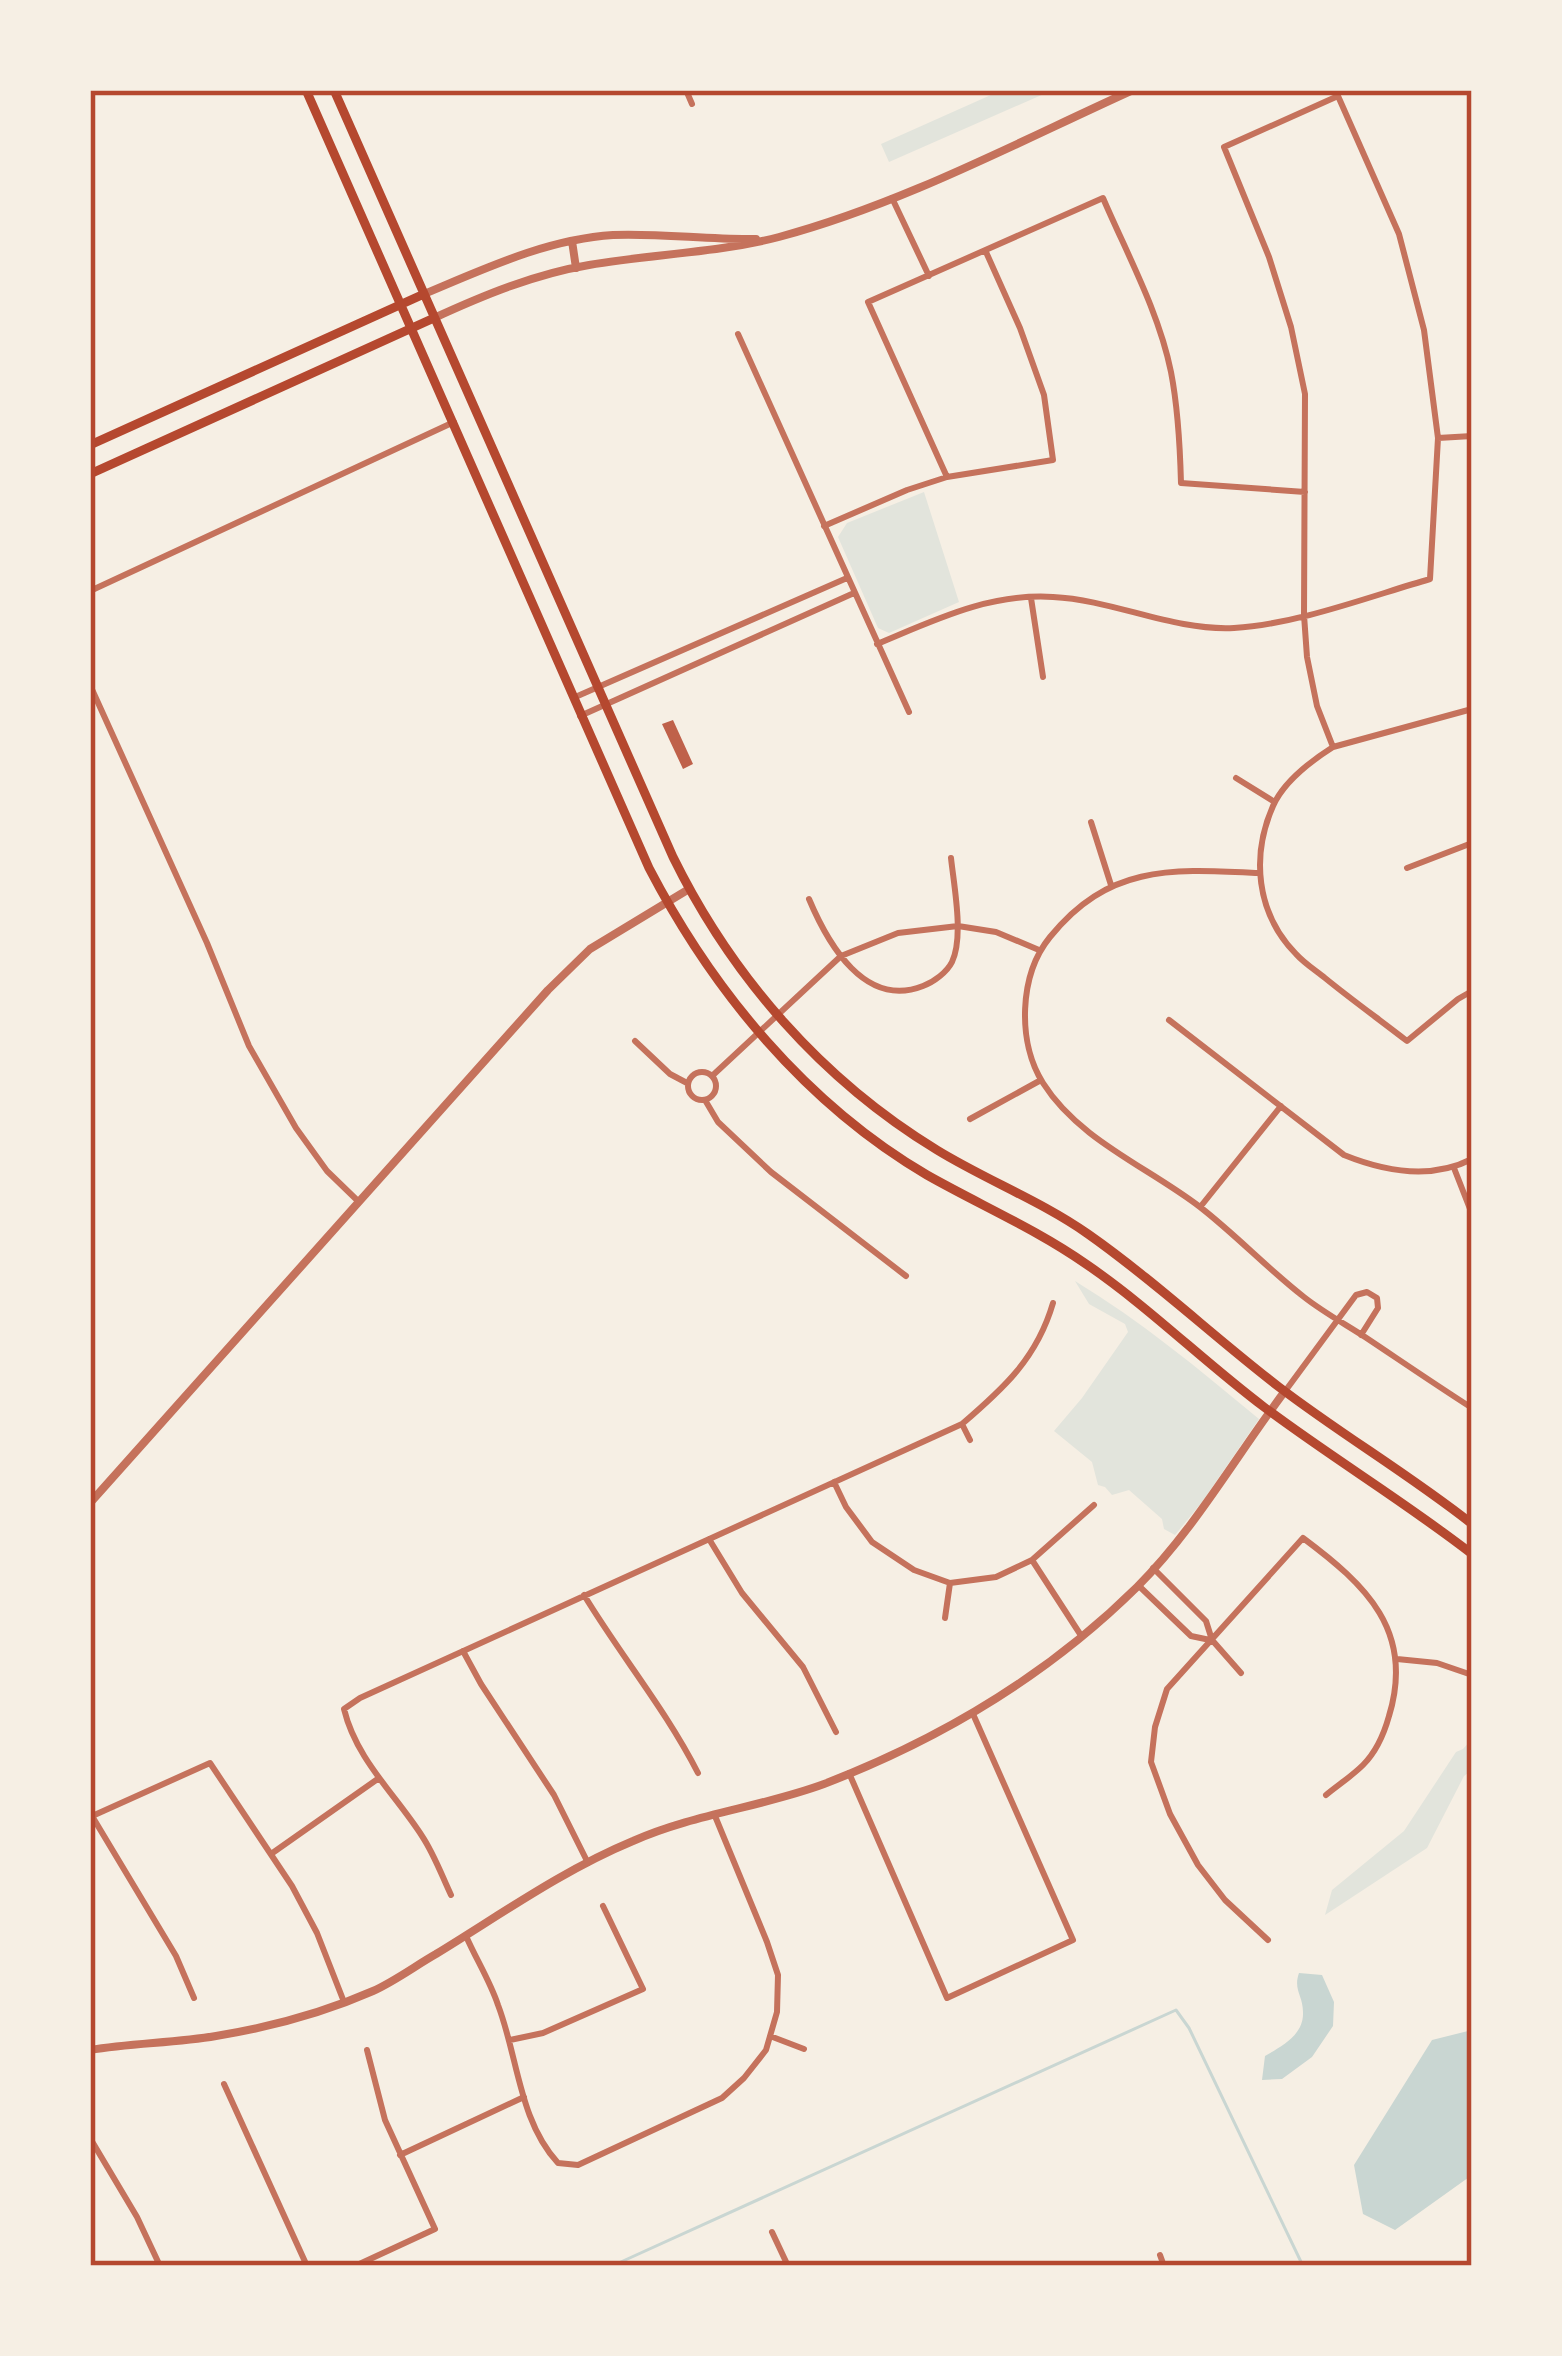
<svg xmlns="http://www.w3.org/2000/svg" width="1562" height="2356" font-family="'PT Serif',serif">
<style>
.green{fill:#e2e4dc}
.water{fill:#c9d6d2}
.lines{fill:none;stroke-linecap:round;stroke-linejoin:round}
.stream{stroke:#c9d6d2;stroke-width:3}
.building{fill:#bf614a}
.minor{stroke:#c5725c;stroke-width:6}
.tertiary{stroke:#c5725c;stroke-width:8}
.secondary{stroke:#b5482f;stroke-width:9}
.neatline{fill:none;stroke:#b5482f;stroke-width:4.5}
</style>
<rect width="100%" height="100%" fill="#f6efe4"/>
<path class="green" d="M1002,90h51l-164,72 -8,-18z
M924,492l35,110 -70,31 -11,-5 -40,-91 9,-14z
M1075,1281c66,40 125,89 184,138l-57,83 -27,33 -11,-6 -2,-10 -33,-29 -17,5 -7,-8 -7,-2 -6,-23 -38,-31 28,-33 46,-66 -3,-8 -36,-20z
M1472,1739v31l-8,6 -37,72 -102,67 7,-25 72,-59 52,-79 7,-3z"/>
<path class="water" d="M1299,1973l23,2 12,27 -1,24 -21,31 -30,22 -20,1 3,-24c17,-10 39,-21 38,-44 0,-17 -10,-22 -4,-39z
M1472,2030v145l-77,55 -32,-16 -9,-49 78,-125z"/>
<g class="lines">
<path class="stream" d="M612,2266l564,-256 13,18 114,238"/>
</g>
<path class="building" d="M673,720l20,44 -10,5 -21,-45z"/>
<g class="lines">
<path class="minor" d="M686,90l6,14
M892,198l37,78
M738,334l171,378
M1438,438l34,-2
M947,477l-79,-175 235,-104c24,56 56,114 68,174 7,36 9,73 10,111l124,9
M824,526l83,-36 40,-13 106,-17 -9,-65 -24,-67 -34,-76
M90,591l364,-169
M1031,598l12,79
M877,644c58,-24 112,-51 176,-47 61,3 119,34 181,31 64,-4 134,-31 196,-49l8,-141 -14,-108 -25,-96 -61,-138 -114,51 45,110 22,70 14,67 -1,221 3,42 10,49 16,41
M90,685l117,258 42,103 47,82 31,43 32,31
M573,698l274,-120
M1472,709l-139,38c-22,14 -49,34 -60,59 -22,50 -17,107 23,148 8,9 19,16 29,24 27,22 55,42 82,63l51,-42 14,-8
M580,716l274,-123
M1236,778l37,23
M1091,822l20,63
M1407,868l65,-25
M1258,873c-86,-4 -149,-9 -208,64 -31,38 -33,105 -7,146 36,57 105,84 157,124 36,28 68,62 104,90 19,15 41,27 61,40 36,24 71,48 107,71
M809,899c19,45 56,110 114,87 11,-4 24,-14 29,-24 12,-25 2,-76 -1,-104
M1169,1020l175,135c42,17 87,25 128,4
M635,1041l35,33 17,9
M688 1086a14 14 0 1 1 28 0a14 14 0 1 1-28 0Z
M712,1076l129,-120 57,-23 60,-7 38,6 43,18
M705,1100l13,22 53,50 135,104
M970,1119l71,-39
M1454,1168l18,46
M1201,1206l80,-100
M1286,1390l70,-95 11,-3 10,6 1,10 -17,27
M962,1424l8,16
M834,1482l12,25 26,35 42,28 36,13 46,-6 36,-17 62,-55
M709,1539l33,54 61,74 33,65
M1032,1560l50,77
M1153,1568l53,53 6,19 29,33
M1139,1586l52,50 19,4
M584,1595c37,61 82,115 114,178
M945,1618l5,-35
M463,1651l18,33 73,111 34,68
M1397,1659l40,4 35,12
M849,1773l98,225 126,-58 -100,-226
M92,1816l84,140 18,42
M90,1817l120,-54 82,123 25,47 27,69
M271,1854l108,-76
M451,1895c-9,-19 -17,-41 -29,-59 -27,-42 -66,-77 -78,-127l16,-11 602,-274c42,-36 75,-66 91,-121
M466,1936c10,23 24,45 32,69 20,52 21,116 60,158l20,2 144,-67 22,-20 22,-28 11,-38 1,-37 -11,-33 -52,-126
M1268,1940l-43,-40 -27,-35 -28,-51 -19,-52 4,-35 12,-38 136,-151c63,47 112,93 86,178 -5,18 -13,36 -26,49 -11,11 -25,20 -37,30
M770,2036l34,13
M510,2040l33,-7 100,-44 -40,-83
M224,2084l83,182
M90,2138l47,79 23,49
M400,2155l124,-58
M772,2232l16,34
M1160,2255l4,11
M355,2266l80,-37 -50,-109 -18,-70"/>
<path class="tertiary" d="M572,241l4,27
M424,294c60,-25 123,-55 189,-59 48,-2 95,5 143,4
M434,318c50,-23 101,-44 155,-53 63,-11 128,-12 190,-28 123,-33 239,-95 354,-147
M90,1503l458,-513 42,-41 99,-60
M90,2050c42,-7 85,-7 126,-14 55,-9 107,-23 157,-45 22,-10 42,-25 63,-37 64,-39 127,-84 197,-113 61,-27 129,-34 191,-57 117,-45 224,-109 313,-197 58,-58 99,-131 148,-196"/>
<path class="secondary" d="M306,90l343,778c64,123 157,236 278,307 53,30 109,54 159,89 63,43 117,97 178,143 68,51 141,95 208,147
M334,90l339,767c59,120 149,223 264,293 49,30 104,51 151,84 67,47 126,103 191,153 63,48 131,88 193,137
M90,445l334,-151
M90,474l344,-156"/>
</g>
<rect width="1562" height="2356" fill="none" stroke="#f6efe4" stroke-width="186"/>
<rect x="93" y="93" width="1376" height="2170" class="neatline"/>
</svg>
